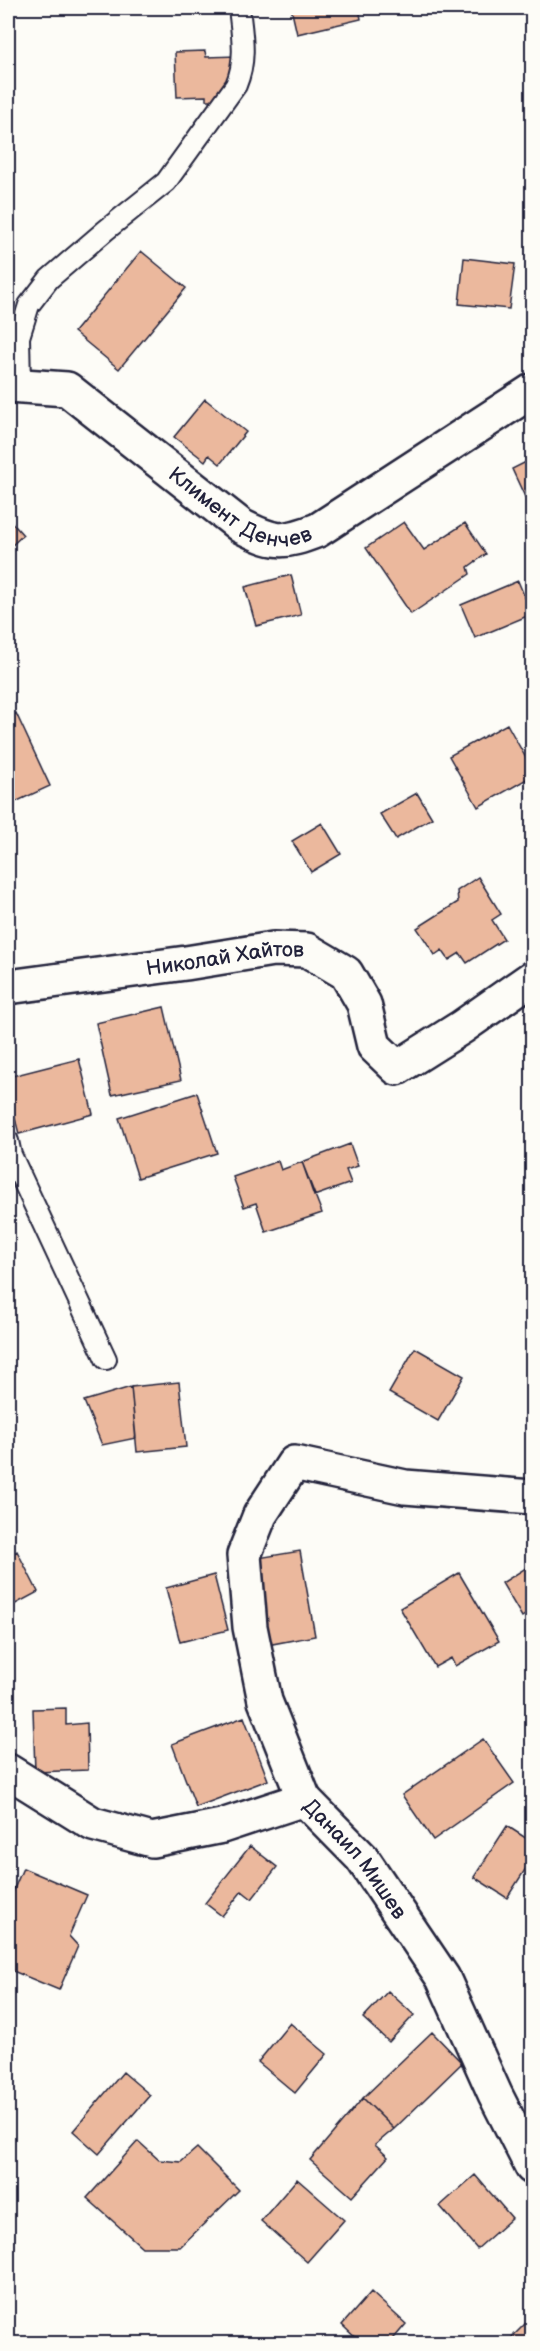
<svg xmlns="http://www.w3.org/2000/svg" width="540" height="2351" font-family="'Balsamiq Sans',sans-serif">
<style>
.building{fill:#ebb89d;stroke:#22223b;stroke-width:1.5}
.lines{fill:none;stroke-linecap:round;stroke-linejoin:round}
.lane-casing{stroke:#22223b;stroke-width:24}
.street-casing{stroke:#22223b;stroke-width:38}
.lane{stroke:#fdfcf7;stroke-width:20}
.street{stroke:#fdfcf7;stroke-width:33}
.labels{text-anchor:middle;stroke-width:4.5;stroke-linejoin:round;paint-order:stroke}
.street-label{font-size:21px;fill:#22223b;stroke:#fdfcf7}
</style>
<rect width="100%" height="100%" fill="#fdfcf7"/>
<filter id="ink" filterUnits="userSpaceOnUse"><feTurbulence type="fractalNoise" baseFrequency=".0167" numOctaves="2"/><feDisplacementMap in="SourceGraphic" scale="12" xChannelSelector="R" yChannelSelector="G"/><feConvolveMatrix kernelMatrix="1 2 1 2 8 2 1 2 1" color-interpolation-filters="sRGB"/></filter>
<g filter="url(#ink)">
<path class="building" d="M291,8h68l2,11 -64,15z
M205,51l1,6 31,-1 -17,44h-14v-4l-29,1 -2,-45z
M141,251l45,37 -67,81 -45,-37z
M464,258l51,6 -6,45 -50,-5z
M205,399l41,33 -26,32 -11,-9 -4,6 -31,-24z
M532,459v53l-20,-43z
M8,518l15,17 -15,14z
M404,522l20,28 41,-27 21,31 -18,13 2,7 -59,40 -45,-66z
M291,575l10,40 -45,11 -11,-39z
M518,581l14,33 -57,24 -14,-33z
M16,713l34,73 -39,18 -3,-8v-79z
M507,724l25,45v7l-54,31 -29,-51z
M417,793l15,25 -36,21 -16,-25z
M322,823l19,31 -30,18 -19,-31z
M478,877l23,37 -9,6 12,19 -37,24 -7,-10 -11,7 -7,-10 -7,5 -18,-27 41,-26 -1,-11z
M164,1007l17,73 -69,15 -16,-72z
M79,1059l14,55 -74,20 -11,-43v-14z
M197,1093l20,60 -79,25 -19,-60z
M350,1144l8,22 -12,4 5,13 -37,13 -12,-34z
M278,1161l3,9 21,-8 20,51 -56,19 -10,-29 -12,4 -11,-30z
M415,1348l49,28 -26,45 -49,-28z
M179,1382l7,65 -49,5 -6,-65z
M131,1387l5,51 -34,7 -18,-44z
M17,1551l21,41 -30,16v-52z
M300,1551l15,85 -48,9 -15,-86z
M532,1564v46l-10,7 -20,-34z
M459,1573l40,68 -44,25 -4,-8 -16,9 -35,-59z
M214,1575l14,55 -48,12 -14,-54z
M66,1708v17l21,-2 1,47 -53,2 -2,-63z
M244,1717l24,63 -72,27 -24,-63z
M483,1739l31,44 -81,57 -31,-45z
M507,1826l25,16v17l-25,39 -33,-21z
M250,1846l27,21 -25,32 -10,-8 -20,25 -17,-13z
M23,1868l64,27 -18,41 9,10 -19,44 -51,-21v-66z
M388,1991l26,24 -25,27 -26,-24z
M290,2023l37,31 -32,39 -37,-31z
M432,2032l30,31 -68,66 -31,-31z
M123,2072l27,23 -51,59 -26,-23z
M363,2098l31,31 -19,16 13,12 -36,40 -42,-37z
M138,2141l21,19 22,2 16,-14 42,42 -59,57h-38l-55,-49z
M475,2175l37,43 -35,31 -37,-43z
M297,2179l47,41 -37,42 -46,-41z
M371,2292l35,32 -17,20h-27l-20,-19z
M532,2317v27h-13l-7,-7z"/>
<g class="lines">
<defs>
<path id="lane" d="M20,384l-1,-47 10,-32 20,-26 57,-49 60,-48 70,-97c11,-26 6,-50 3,-77
M8,1141l3,14 95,204"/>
<g id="street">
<path id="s1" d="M8,385l59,4 174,137c34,17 41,18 77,4l214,-139"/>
<path id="s2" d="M8,987l178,-24 87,-14 34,1 39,23 18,31 10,42 23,22 65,-41 70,-49"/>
<path id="s3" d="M8,1771l85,53 59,16 70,-14 82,-27 58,59 81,120 52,116 37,73"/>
<path d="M304,1799l-39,-98 -15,-74 -6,-72 16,-40 34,-52 111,24 127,10"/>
</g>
</defs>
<use href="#lane" class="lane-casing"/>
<use href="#street" class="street-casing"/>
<use href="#lane" class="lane"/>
<use href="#street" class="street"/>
</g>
</g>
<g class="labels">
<g class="street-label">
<text dy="7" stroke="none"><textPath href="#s1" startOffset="273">Климент Денчев</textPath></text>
<text dy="7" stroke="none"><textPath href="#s2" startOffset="219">Николай Хайтов</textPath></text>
<text dy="7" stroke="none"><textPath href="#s3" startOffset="398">Данаил Мишев</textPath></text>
</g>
</g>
<rect width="540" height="2351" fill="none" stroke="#fdfcf7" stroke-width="30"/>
<rect x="15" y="15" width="510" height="2321" fill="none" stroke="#22223b" stroke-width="2" filter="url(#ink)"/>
</svg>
